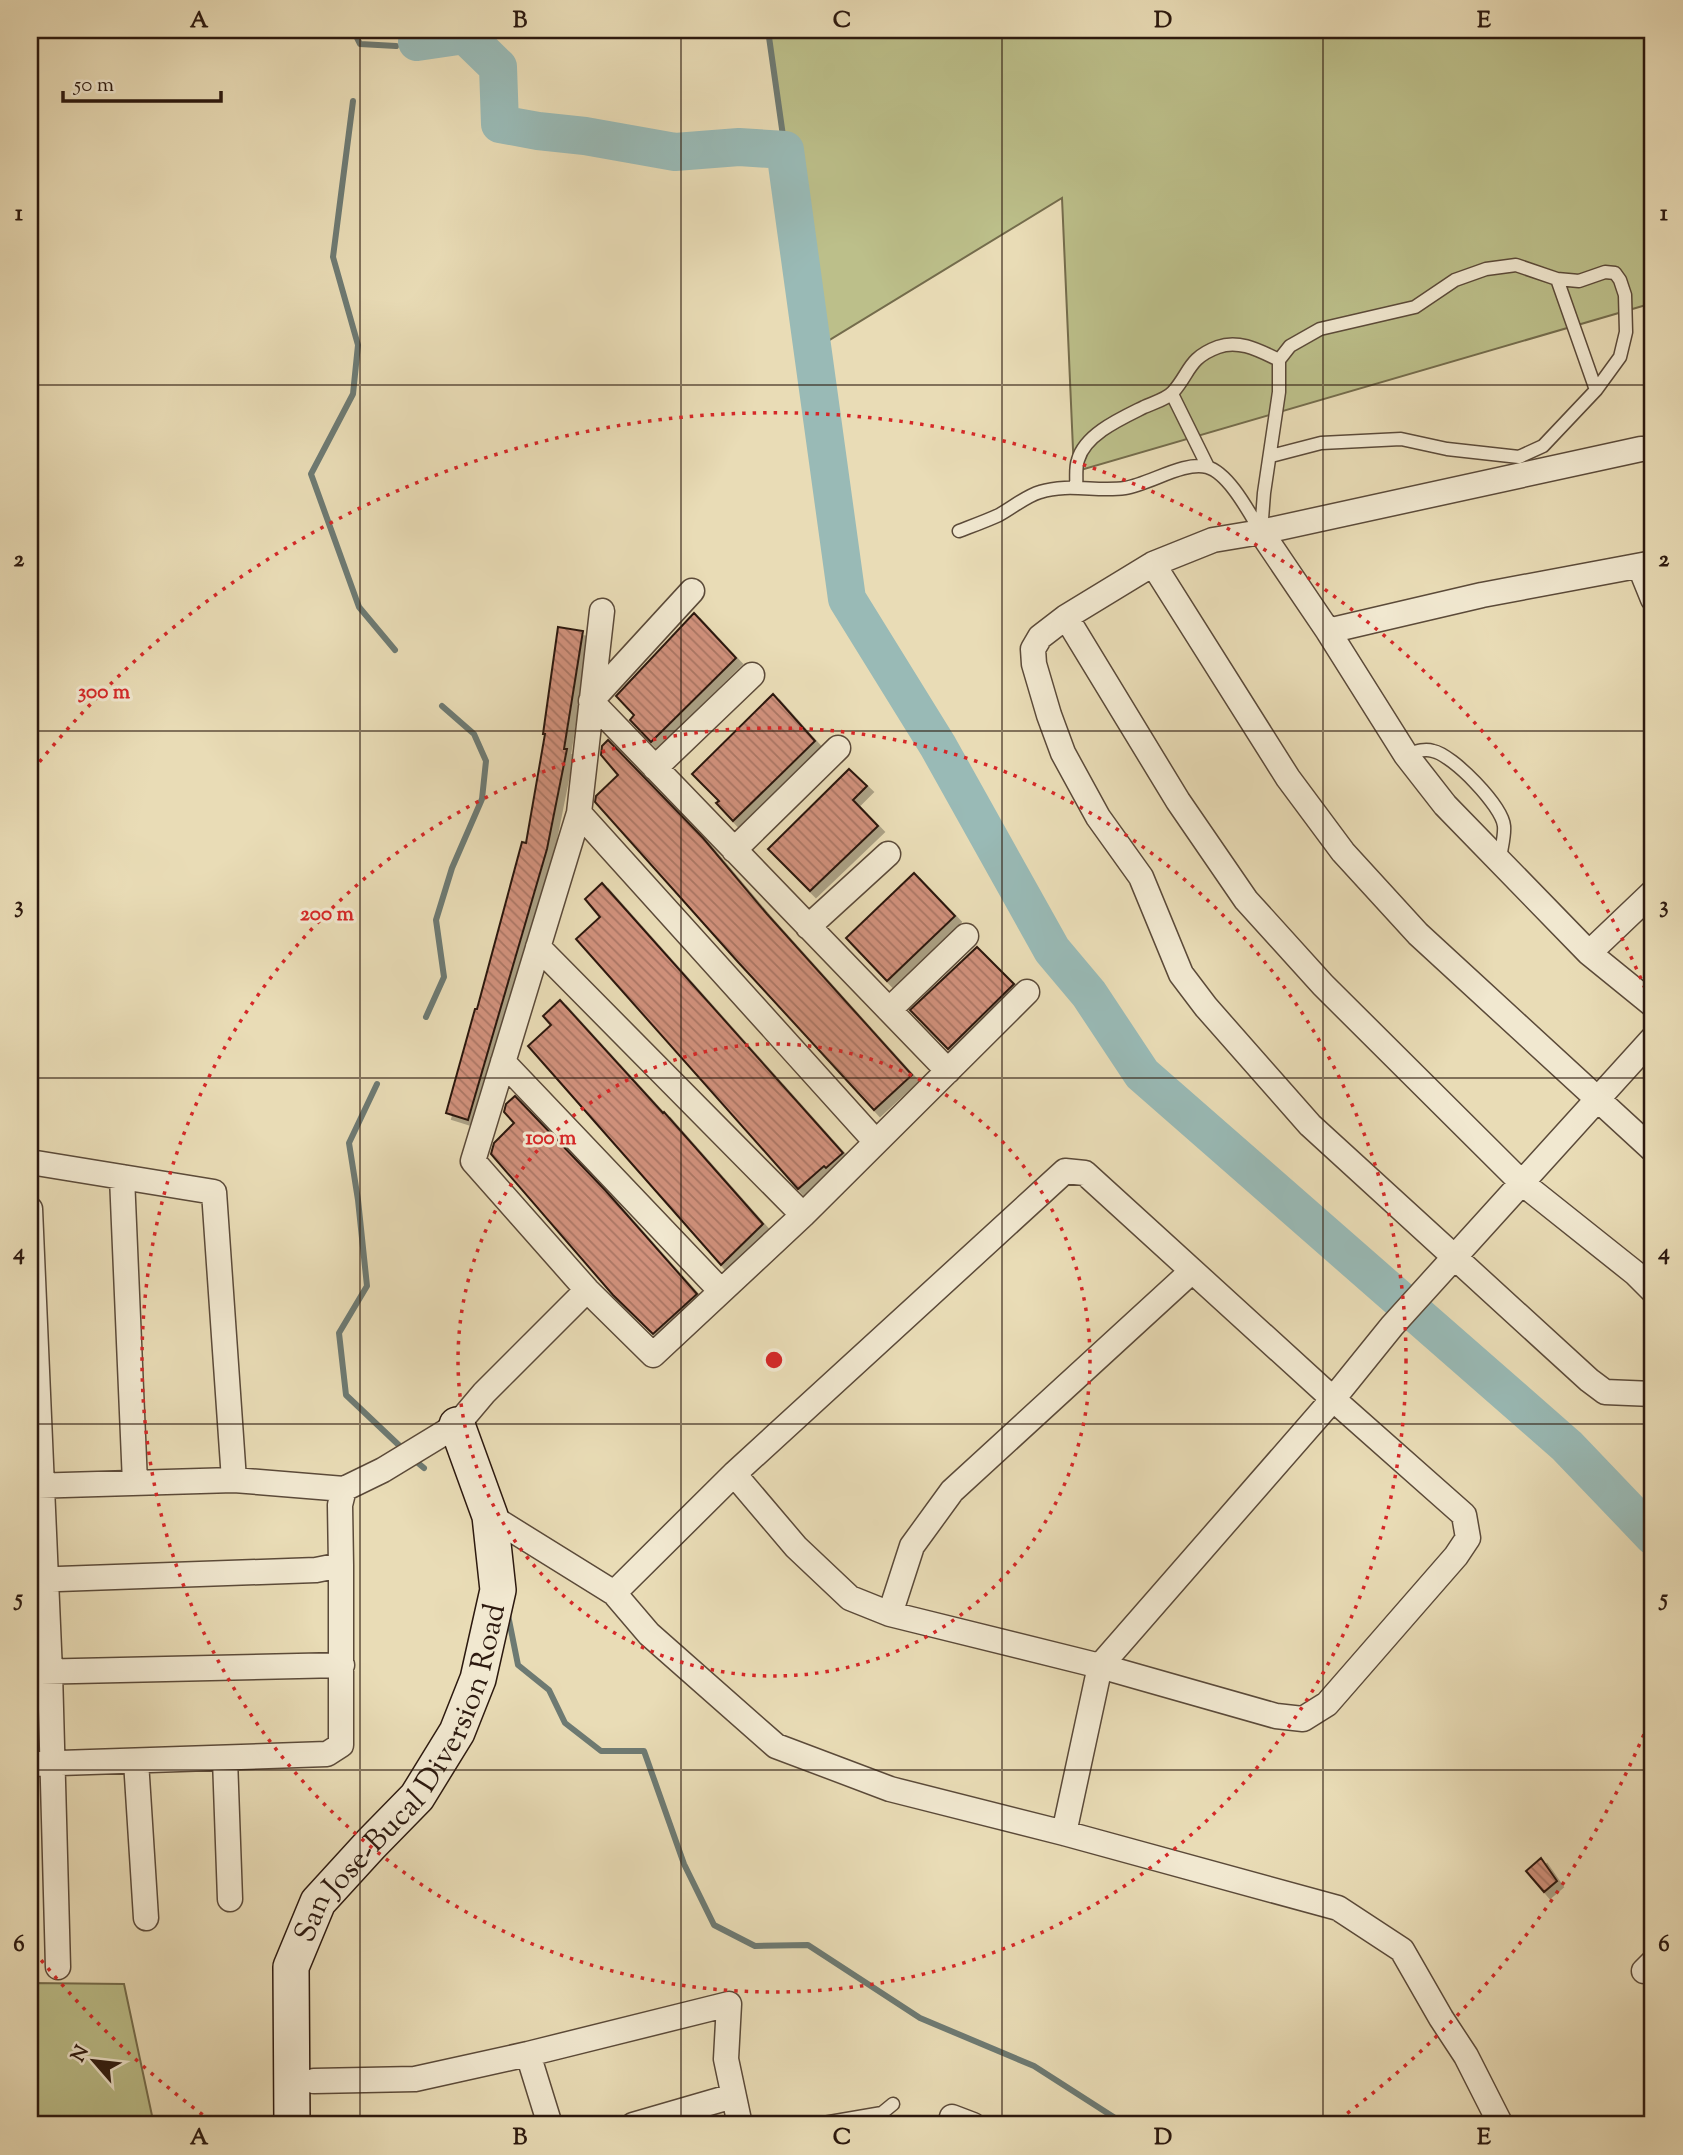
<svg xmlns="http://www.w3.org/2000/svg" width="1683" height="2155" font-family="'Sorts Mill Goudy',serif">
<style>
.grass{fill:#bcbf8a;stroke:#746c4c;stroke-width:2}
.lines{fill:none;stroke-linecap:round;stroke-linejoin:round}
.stream{stroke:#6d7a73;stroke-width:6}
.river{stroke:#99bab6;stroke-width:38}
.building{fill:url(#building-back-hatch);stroke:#2c190f;stroke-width:2;filter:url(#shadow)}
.lane-casing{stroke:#5b4a39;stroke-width:15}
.street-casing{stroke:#5b4a39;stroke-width:27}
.secondary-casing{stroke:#2c190f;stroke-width:38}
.lane{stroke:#f1e8d0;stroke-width:12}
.street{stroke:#f1e8d0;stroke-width:24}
.secondary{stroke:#f1e8d0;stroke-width:35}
.grid{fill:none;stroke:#2c190f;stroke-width:2;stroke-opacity:0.55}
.ring{fill:none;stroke:#d62828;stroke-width:3.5;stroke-dasharray:3.5 7}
.labels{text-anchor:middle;stroke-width:6;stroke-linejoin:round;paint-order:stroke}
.street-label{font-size:30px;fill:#2c190f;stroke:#f1e8d0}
.centre{fill:#d62828;stroke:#f1e8d0;stroke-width:3.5}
.ring-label{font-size:21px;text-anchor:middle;font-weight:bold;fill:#d62828;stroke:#f1e8d0;stroke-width:6;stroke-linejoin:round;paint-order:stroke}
.neatline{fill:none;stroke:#2c190f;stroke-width:2.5}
.grid-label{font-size:23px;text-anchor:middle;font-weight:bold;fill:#2c190f}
</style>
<defs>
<pattern id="building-back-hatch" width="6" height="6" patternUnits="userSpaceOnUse" patternTransform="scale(1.75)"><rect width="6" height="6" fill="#d1917c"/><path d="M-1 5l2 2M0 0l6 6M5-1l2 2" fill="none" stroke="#aa7664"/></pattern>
<filter id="shadow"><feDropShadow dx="6" dy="6" stdDeviation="0" flood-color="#0004"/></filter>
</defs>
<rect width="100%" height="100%" fill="#e9dcb6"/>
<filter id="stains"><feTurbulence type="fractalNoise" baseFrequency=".00286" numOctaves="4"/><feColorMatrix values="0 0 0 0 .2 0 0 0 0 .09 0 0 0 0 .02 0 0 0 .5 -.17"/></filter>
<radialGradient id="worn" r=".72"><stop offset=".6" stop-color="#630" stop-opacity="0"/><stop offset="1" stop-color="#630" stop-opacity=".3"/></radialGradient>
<path class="grass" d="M768,30h885v273l-579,169 -12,-274 -249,152z
M30,1983l94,1 30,141h-124z"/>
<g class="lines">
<path class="stream" d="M353,30l7,14 36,2
M768,30l17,120
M353,101l-20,156 25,88 -5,49 -42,80 48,133 36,43
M426,1017l18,-40 -8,-57 16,-52 30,-69 4,-38 -12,-27 -32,-28
M377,1084l-28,59 9,57 9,86 -28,47 7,62 58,55
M412,1458l12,10
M508,1615l10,50 31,25 16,33 36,28h43l40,113 30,61 41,21 53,-1 112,73 114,48 92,59"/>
<path class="river" d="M417,42l48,-7 33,32 2,57 38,7 47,5 90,16 64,-5 46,3 62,449 91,147 114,204 37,44 53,80 425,372 86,90"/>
</g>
<path class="building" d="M694,613l42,45 -85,84 -21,-22 4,-5 -18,-19z
M558,627l25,4 -19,118h3l-20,100 -79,271 -22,-7 29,-104h2l45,-167 4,1 19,-109h-2z
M773,694l42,47 -82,80 -17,-18 3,-2 -27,-27z
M608,740l95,98 64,76 145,161 -38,35 -136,-148 -143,-160 1,-6 22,-21 -17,-20 1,-9z
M849,769l18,17 -14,14 25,26 -68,65 -42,-42z
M914,873l41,43 -68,65 -41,-43z
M602,883l241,270 -17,15 -2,-2 -26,23 -222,-250 24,-22 -15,-18z
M977,947l37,37 -66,65 -38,-39z
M560,1000l103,113 1,-1 99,112 -42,41 -193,-219 23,-21 -8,-9z
M515,1096l90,94 92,104 -44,40 -40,-39 -122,-141 3,-11 20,-20 -10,-11 2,-8z
M1541,1858l16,23 -13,11 -18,-21z"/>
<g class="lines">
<defs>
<path id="lane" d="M1557,279l39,111
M1172,394l36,73
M1076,487c1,-8 -1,-19 2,-27 7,-26 44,-42 66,-53 9,-4 23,-8 29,-15 17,-19 15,-34 45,-45 21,-8 42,4 61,13
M959,531c13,-5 27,-10 40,-16 13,-7 27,-19 41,-23 28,-9 57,0 85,-4 25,-4 59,-27 82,-21 22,6 43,47 54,65
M1261,532l3,-39 15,-101v-32l11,-14 30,-17 95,-22 40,-27 31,-11 30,-4 41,14 22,2 26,-9 10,1 5,7 5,15 1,37 -6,25 -24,33 -53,56 -24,11 -72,-8 -46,-10 -80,4 -50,13
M1406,755c9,-3 18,-7 27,-4 20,4 69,55 71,75 1,10 -3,23 -4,33
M812,2125l70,-12 11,-9"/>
<path id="street" d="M1653,449h-12l-380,83 -48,8 -60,24 -87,53 -26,20 -7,12 1,15 15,51 14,38 35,64 43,60 40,97 25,33 104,118 279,255 16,12 48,2
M1261,532l67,99
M1653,563l-171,32 -154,36 78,124 39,50 144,148 64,52
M1153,564l135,214 55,74 75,82 235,216
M1640,567l13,32
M692,591l-101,110 357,370
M1066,617l112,184 68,99 77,85 199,198 113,90 18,18
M655,768l97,-93
M579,813l23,-202
M734,850l104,-102
M808,927l80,-73
M538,947l265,268
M1589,953l64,-61
M889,1010l77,-74
M503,1062l217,228
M876,1142l-297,-329 -106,348 114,129 66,65 150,-140 224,-223
M30,1162l184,30 20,288
M122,1177l13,306
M30,1209l20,463 8,295
M30,1486l204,-6 110,9 39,-19 74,-45 27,-32 103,-103
M490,1516l124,77 35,41 127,112 114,43 174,44 274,75 64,42 39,68 25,38 35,69
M30,1580l286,-10 25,-5 -1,-60 4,-16
M614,1593l120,-119 331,-303 20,2 248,226 131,116 4,23 -12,18 -129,148 -24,15 -27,-3 -176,-50 -210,-52 -40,-16 -54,-51 -62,-73
M890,1614l22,-68 40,-55 240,-220
M30,1672l312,-7
M225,1759l5,140
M136,1761l10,157
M30,1764l297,-10 14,-9v-180
M1064,1833l36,-167 233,-267 59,-73 261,-288
M1644,1971l9,-9
M528,2054l22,71
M314,2081l101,-2 113,-25 201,-50 -3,55 14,66
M952,2117l21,8
M633,2125l100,-29"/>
<g id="secondary">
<path id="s1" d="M292,2125l-1,-158 27,-65 53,-58 46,-47 40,-65 21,-53 20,-89 -8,-74 -33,-91"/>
</g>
</defs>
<use href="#lane" class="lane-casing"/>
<use href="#street" class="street-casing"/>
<use href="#secondary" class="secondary-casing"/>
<use href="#lane" class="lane"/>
<use href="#street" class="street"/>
<use href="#secondary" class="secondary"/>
</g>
<path class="grid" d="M360,30v2095M681,30v2095M1002,30v2095M1323,30v2095M30,385h1623M30,731h1623M30,1078h1623M30,1424h1623M30,1770h1623"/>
<g class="ring">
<circle cx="774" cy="1360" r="316"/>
<circle cx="774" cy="1360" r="632"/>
<path d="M1652 1715A947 947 0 0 1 1337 2121M211 2121A947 947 0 0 1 33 1950M33 770A947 947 0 0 1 1652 1005"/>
</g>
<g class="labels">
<g class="street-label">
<text dy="10" stroke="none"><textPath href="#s1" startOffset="385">San Jose-Bucal Diversion Road</textPath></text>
</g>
</g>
<circle cx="774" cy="1360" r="10" class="centre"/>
<g class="ring-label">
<text x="104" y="698">300 m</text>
<text x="327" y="920">200 m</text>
<text x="551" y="1144">100 m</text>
</g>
<rect width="1683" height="2155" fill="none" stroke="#e9dcb6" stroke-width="77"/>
<g transform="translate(94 2061) rotate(298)" stroke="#f1e8d0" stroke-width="5" paint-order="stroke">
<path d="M0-5L12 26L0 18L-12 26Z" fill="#2c190f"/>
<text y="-10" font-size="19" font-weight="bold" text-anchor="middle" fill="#2c190f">N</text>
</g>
<path d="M63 91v10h158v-10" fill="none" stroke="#2c190f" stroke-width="3.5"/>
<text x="74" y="91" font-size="21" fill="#2c190f" stroke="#f1e8d0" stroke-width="5" paint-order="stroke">50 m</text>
<rect x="38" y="38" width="1606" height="2078" class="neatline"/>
<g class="grid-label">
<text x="199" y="27">A</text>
<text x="520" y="27">B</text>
<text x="842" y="27">C</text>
<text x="1163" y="27">D</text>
<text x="1484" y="27">E</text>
<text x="19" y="220">1</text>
<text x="1664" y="220">1</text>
<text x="19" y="566">2</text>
<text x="1664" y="566">2</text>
<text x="19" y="912">3</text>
<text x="1664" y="912">3</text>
<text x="19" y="1259">4</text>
<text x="1664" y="1259">4</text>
<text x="19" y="1605">5</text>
<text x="1664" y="1605">5</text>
<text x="19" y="1951">6</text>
<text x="1664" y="1951">6</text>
<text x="199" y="2144">A</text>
<text x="520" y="2144">B</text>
<text x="842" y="2144">C</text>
<text x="1163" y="2144">D</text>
<text x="1484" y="2144">E</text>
</g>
<rect width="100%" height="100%" filter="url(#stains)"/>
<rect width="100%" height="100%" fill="url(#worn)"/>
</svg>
